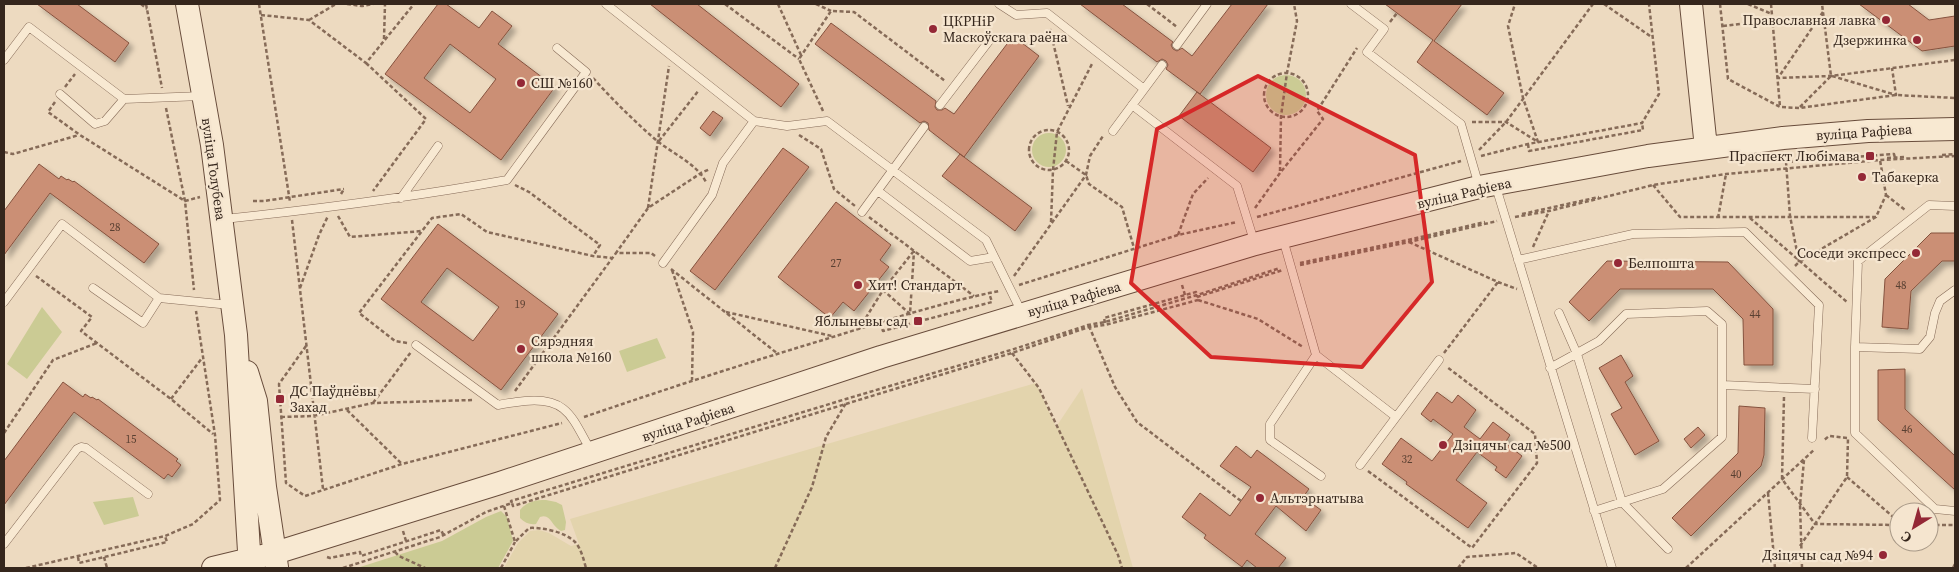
<svg xmlns="http://www.w3.org/2000/svg" width="1959" height="572" font-family="'Source Serif 4',serif">
<style>
.farmland{fill:#e3d4ad}
.green{fill:#cbcb94}
.building{fill:#cb8f75;stroke:#85523e;fill-rule:evenodd;filter:url(#shadow)}
.lines{fill:none;stroke-linecap:round;stroke-linejoin:round}
.service-casing{stroke:#866b58;stroke-width:9}
.secondary-casing{stroke:#684c3b;stroke-width:24}
.path{stroke:#866b58;stroke-width:2.5;stroke-dasharray:4 2.5;stroke-linecap:butt}
.service{stroke:#f8e9d2;stroke-width:8}
.secondary{stroke:#f8e9d2;stroke-width:22}
.marked{fill:#d62828;fill-opacity:0.2;stroke:#d62828;stroke-width:4;stroke-linejoin:round}
.poi-dot{fill:#942836;stroke:#f5e5cf;stroke-width:2}
.labels{text-anchor:middle;stroke-width:4.5;stroke-linejoin:round;paint-order:stroke}
.number-label{font-size:11px;fill:#5a4032}
.poi-label{font-size:14px;fill:#35261c;stroke:#f5e5cf;text-anchor:start}
.street-label{font-size:14px;fill:#35261c;stroke:#f5e5cf}
</style>
<defs>
<filter id="shadow"><feDropShadow dx="4.5" dy="4.5" stdDeviation="2.5" flood-color="#0004"/></filter>
</defs>
<rect width="100%" height="100%" fill="#eddac0"/>
<path class="farmland" d="M1036,383l20,44 26,-39 51,180h-629l14,-25 12,-12 9,-1 10,3 22,13 8,-2 -9,-25z"/>
<path class="green" d="M1266 95a20 20 0 1 1 40 0a20 20 0 1 1-40 0Z
M1032 150a17 17 0 1 1 34 0a17 17 0 1 1-34 0Z
M42,307l20,25 -35,47 -20,-15z
M657,338l9,20 -39,14 -8,-21z
M133,497l6,19 -35,9 -11,-23z
M546,500l10,2 6,3 4,17 -1,8 -4,1c-10,-5 -10,-18 -21,-14l-4,7c-6,1 -11,-1 -16,-6v-8c7,-9 16,-10 26,-10z
M501,511l6,6 6,24 -15,27h-141l85,-27 44,-24z"/>
<path class="building" d="M37,4h40l52,39 -14,19z
M438,4h8l33,24 13,-17 20,15 -14,18 57,43 -54,73 -116,-86zM450,44l46,35 -26,34 -46,-35z
M650,4h47l102,80 -18,23z
M1080,4h42l51,38 -2,3 2,4 4,2 5,-3 10,8 40,-52h36l-68,90 -34,-25 2,-4 -2,-4 -4,-2 -5,3z
M1385,4h77l-28,37 70,52 -17,22 -70,-53 16,-22z
M1859,4h49l21,16 26,-4v30l-33,5z
M831,23l105,78 -1,6 2,3h5l3,-2 9,6 59,-78 26,20 -75,101 -35,-27 -1,-7 -4,-2 -4,2 -105,-79z
M1197,92l74,56 -18,24 -74,-56z
M713,111l10,7 -13,18 -10,-8z
M783,148l26,19 -94,123 -25,-19z
M960,154l72,54 -17,23 -73,-55z
M39,164l20,15 2,-3 6,4 1,-1 5,3 1,-1 85,63 -15,19 -94,-70 -46,62v-44z
M836,202l55,43 -11,15 9,7 -35,44 -11,-9 -13,16 -52,-41z
M438,224l120,90 -57,76 -120,-91zM447,268l52,39 -26,34 -52,-39z
M1931,233h24v28h-13l-31,30 -3,38 -26,-2 3,-48z
M1607,261l121,1 45,47v56h-29l-1,-46 -30,-30h-93l-31,32 -20,-19z
M1621,355l12,21 -8,6 34,59 -24,14 -24,-41 11,-6 -23,-40z
M1905,369v40l50,47v34l-77,-70v-50z
M63,382l20,15 2,-3 6,4 1,-1 5,3 1,-1 80,60 -2,2 5,4 -9,12 -4,-3 -4,5 -90,-67 -70,93v-44z
M1437,392l15,11 6,-8 18,15 -12,17 16,12 13,-17 17,13 -5,8 17,13 -16,22 -11,-8 2,-3 -20,-15 -21,28 31,23 -19,25 -62,-44 1,-2 -25,-18 19,-26 31,23 21,-27 -20,-15 -2,3 -10,-8z
M1739,406l26,2 -1,47 -3,11 -70,70 -19,-18 66,-65z
M1698,427l7,8 -14,13 -7,-9z
M1236,446l15,12 6,-8 52,39 -6,8 18,13 -15,21 -30,-25 -21,28 31,24 -8,10h-21l-10,-8 -5,7 -38,-29 2,-3 -24,-18 18,-24 30,23 21,-29 -31,-21z"/>
<g class="lines">
<defs>
<path id="service" d="M606,4l148,117 33,5 40,-5 159,119 35,71
M999,4l17,11 31,-2 97,76
M1351,4l33,25 -17,23 94,72 18,62
M1177,45l30,-41
M4,60l25,-33 95,72 78,-3
M60,94l35,30 10,-3 19,-22
M940,105l49,-64
M1132,105l105,81 17,55
M1113,131l49,-66
M1496,187l116,381
M878,191l92,70 24,-4
M401,198l37,-52
M1955,206l-26,-1 -71,56 -3,86 65,2 10,-12 5,-24 5,-12 15,-11
M862,212l62,-85
M224,219c95,-10 189,-22 283,-39l79,-108 -29,-24
M1283,239l33,116 80,62
M1518,260l115,-26 112,-2 74,73 -7,133
M663,263l49,-68 11,-32 31,-42
M93,288l50,35 16,-25
M4,302l58,-78 97,74 71,7
M1559,313l18,41 45,148 46,47
M416,345l82,60c9,-2 18,-3 27,-4 43,-4 47,17 66,50
M1855,347v86l80,76 20,2
M1316,355l-46,69v16l51,36
M1550,368l49,-27 27,-27 81,-3 15,13v113l-59,52 -69,22
M1723,385l92,4
M1360,465l79,-105
M4,544l73,-95 4,-2 5,1 62,46"/>
<path id="secondary" d="M187,4l25,141 24,190 14,233
M1691,4l15,144
M247,372l9,29 9,86 12,80
M213,568l62,-15 225,-70 381,-126 374,-113 224,-57 169,-31 135,-18 85,-7 87,-2"/>
</defs>
<use href="#service" class="service-casing"/>
<use href="#secondary" class="secondary-casing"/>
<path class="path" d="M141,4l6,5
M146,4l16,84
M259,4l31,198
M347,4l15,2 11,-2
M725,4l74,55
M778,4l23,51
M816,4l15,7
M1147,4l30,23
M1604,4l49,34
M1720,4l8,75 52,28 19,1 97,-13 59,3
M1748,4l24,10
M1771,4l9,103
M1823,12l-45,66 53,-2 124,-16
M261,15l48,5 57,43 48,-59
M309,20l27,-16
M1390,22l7,-9
M1723,26l49,-6 43,2
M1050,29l18,77
M384,39l1,-35
M366,63l60,56 -53,72
M1264 95a22 22 0 1 1 44 0a22 22 0 1 1-44 0Z
M1832,76l64,19 -4,-27
M593,78c20,22 41,43 63,62 17,14 40,23 50,42
M65,87l10,-13
M55,102l-7,10 32,23 105,66 15,-4
M1800,107l31,-31 -9,-72
M166,108l19,93 9,89
M823,111l-24,-52 32,-48 23,1 91,69
M1472,122h34l32,20 -15,-44 -15,-72 7,-22
M1029 150a20 20 0 1 1 40 0a20 20 0 1 1-40 0Z
M799,135l22,14 13,40 21,17
M659,141l40,-51
M1528,144l1,7 114,-21 -1,-7
M1479,150l27,-28 87,-118
M4,152l9,2 66,-19
M1942,155l13,-1
M1481,156l47,-12 114,-21 17,-29 -10,-90
M1887,158l17,-1
M1066,161l20,14 3,9 33,23 12,41
M1280,171l1,-55 6,-43 10,-52 -3,-17
M515,185l14,7 71,53 -7,11
M1653,185l27,32h196
M341,194l3,-5
M1886,195l19,15
M253,201h11l80,-12
M648,208l21,-142
M1255,208l25,-35 43,-54 -6,-8 40,-63
M1522,214l77,-17
M338,216l12,21 72,-6
M869,217l105,79
M1257,217l204,-56
M1515,217l34,-6 104,-26 73,-11 154,-14 75,-4
M1718,218l8,-44
M1750,218l97,84
M292,220l31,269
M1051,222l2,-52 4,-38 36,-70
M1178,235l15,-41 15,-16
M1409,242l89,40 19,7
M1533,247l16,-36
M655,256l-4,-3h-35l32,-45 53,-35 9,-4
M1799,262l-9,-46 -4,-54 108,-8 1,4
M1300,263l108,-23 77,-18
M1300,265l109,-23 88,-21
M1795,266l4,-4 77,-45 10,-22 -6,-35
M671,269l107,85
M672,270l21,62 -1,48
M36,276l56,41 -11,14 90,68 42,35
M1014,276l72,-101 4,-19 13,-20
M1019,285l159,-50 59,-13
M1182,285l3,10
M300,288l19,-53 9,-19
M883,290l30,-38
M1198,300l60,19 45,28
M726,312l106,24
M880,323l3,8 109,-29 -3,-9
M1105,323l-1,-5 92,-26 1,4
M1089,326l26,61 22,35 104,79
M859,329l24,-39 27,24 4,-63
M407,343l-12,-2 -36,-28 73,-95 29,-4 26,18 106,24 19,2
M306,346l-27,38 7,99 19,13 97,-32 160,-41
M1012,353l27,35 79,167 4,13
M1444,353l54,-71
M515,391l101,-138
M1784,397l-2,82 33,45 84,1
M171,399l31,-41
M373,403l38,-51
M347,410l55,54
M281,417l32,-1 60,-13 100,-3
M584,417c79,-27 159,-53 239,-77 58,-18 117,-37 176,-49
M4,433l49,-73 44,-17
M1368,471l104,77 65,-85 -2,-29 -88,-67
M1847,477l52,45
M1768,493l7,75
M512,503l-1,-2 335,-102 165,-49 77,-25 17,-3 92,-27 83,-27
M504,506l11,36 14,-14c13,-1 36,4 46,14 6,6 9,19 11,26
M1929,525h26
M403,531l3,10
M1800,546l47,-69 1,-39 -19,-2 -6,5
M395,552l4,4 26,12
M78,557l1,6 88,-21 -2,-6
M104,557l3,11
M327,557l3,1 30,-6 1,4 80,-26 3,6
M26,568l139,-32 28,-12 27,-24 -5,-65 -19,-124
M343,568l97,-31 46,-25 26,-9 1,3 499,-153 77,-26 16,-2 93,-25 -1,-3 86,-27
M501,568l14,-26
M775,568l37,-81 14,-50 20,-34
M1458,568l9,-11 49,-4 22,15
M1686,568l129,-119
M1802,568l-2,-63 4,-45
M1953,568l2,-4"/>
<use href="#service" class="service"/>
<use href="#secondary" class="secondary"/>
</g>
<path class="marked" d="M1258,76l157,79 17,127 -70,85 -151,-10 -80,-74 26,-154z"/>
<g class="poi-dot">
<circle cx="1886" cy="20" r="5"/>
<circle cx="933" cy="29" r="5"/>
<circle cx="1917" cy="40" r="5"/>
<circle cx="521" cy="83" r="5"/>
<rect x="1865" y="151" width="10" height="10" rx="2.5"/>
<circle cx="1862" cy="177" r="5"/>
<circle cx="1916" cy="253" r="5"/>
<circle cx="1618" cy="263" r="5"/>
<circle cx="858" cy="285" r="5"/>
<rect x="913" y="316" width="10" height="10" rx="2.5"/>
<circle cx="521" cy="349" r="5"/>
<rect x="275" y="394" width="10" height="10" rx="2.5"/>
<circle cx="1443" cy="445" r="5"/>
<circle cx="1260" cy="498" r="5"/>
<circle cx="1883" cy="555" r="5"/>
</g>
<g class="labels">
<g class="number-label">
<text x="115" y="231">28</text>
<text x="836" y="267">27</text>
<text x="1901" y="289">48</text>
<text x="520" y="308">19</text>
<text x="1755" y="318">44</text>
<text x="1907" y="433">46</text>
<text x="131" y="443">15</text>
<text x="1407" y="463">32</text>
<text x="1736" y="478">40</text>
</g>
<g class="poi-label">
<text x="1876" y="25" text-anchor="end">Православная лавка</text>
<text x="943" y="26">ЦКРНіР<tspan x="943" dy="16">Маскоўскага раёна</tspan></text>
<text x="1907" y="45" text-anchor="end">Дзержинка</text>
<text x="531" y="88">СШ №160</text>
<text x="1860" y="161" text-anchor="end">Праспект Любімава</text>
<text x="1872" y="182">Табакерка</text>
<text x="1906" y="258" text-anchor="end">Соседи экспресс</text>
<text x="1628" y="268">Белпошта</text>
<text x="868" y="290">Хит! Стандарт</text>
<text x="908" y="326" text-anchor="end">Яблыневы сад</text>
<text x="531" y="346">Сярэдняя<tspan x="531" dy="16">школа №160</tspan></text>
<text x="290" y="396">ДС Паўднёвы<tspan x="290" dy="16">Захад</tspan></text>
<text x="1453" y="450">Дзіцячы сад №500</text>
<text x="1270" y="503">Альтэрнатыва</text>
<text x="1873" y="560" text-anchor="end">Дзіцячы сад №94</text>
</g>
<g class="street-label">
<text transform="translate(1864 132) rotate(-4)" y="5">вуліца Рафіева</text>
<text transform="translate(214 169) rotate(82)" y="5">вуліца Голубева</text>
<text transform="translate(1464 193) rotate(-13)" y="5">вуліца Рафіева</text>
<text transform="translate(1074 299) rotate(-16)" y="5">вуліца Рафіева</text>
<text transform="translate(688 422) rotate(-18)" y="5">вуліца Рафіева</text>
</g>
</g>
<rect width="1959" height="572" fill="none" stroke="#35261c" stroke-width="10"/>
<g transform="translate(1914 527) rotate(217)"><circle r="24" fill="#f5e5cf" stroke="#a89987"/>
<path d="M0-4L9 19L0 12L-9 19Z" fill="#942836"/>
<text y="-8" font-size="14" font-weight="bold" text-anchor="middle" fill="#35261c">С</text>
</g>
</svg>
